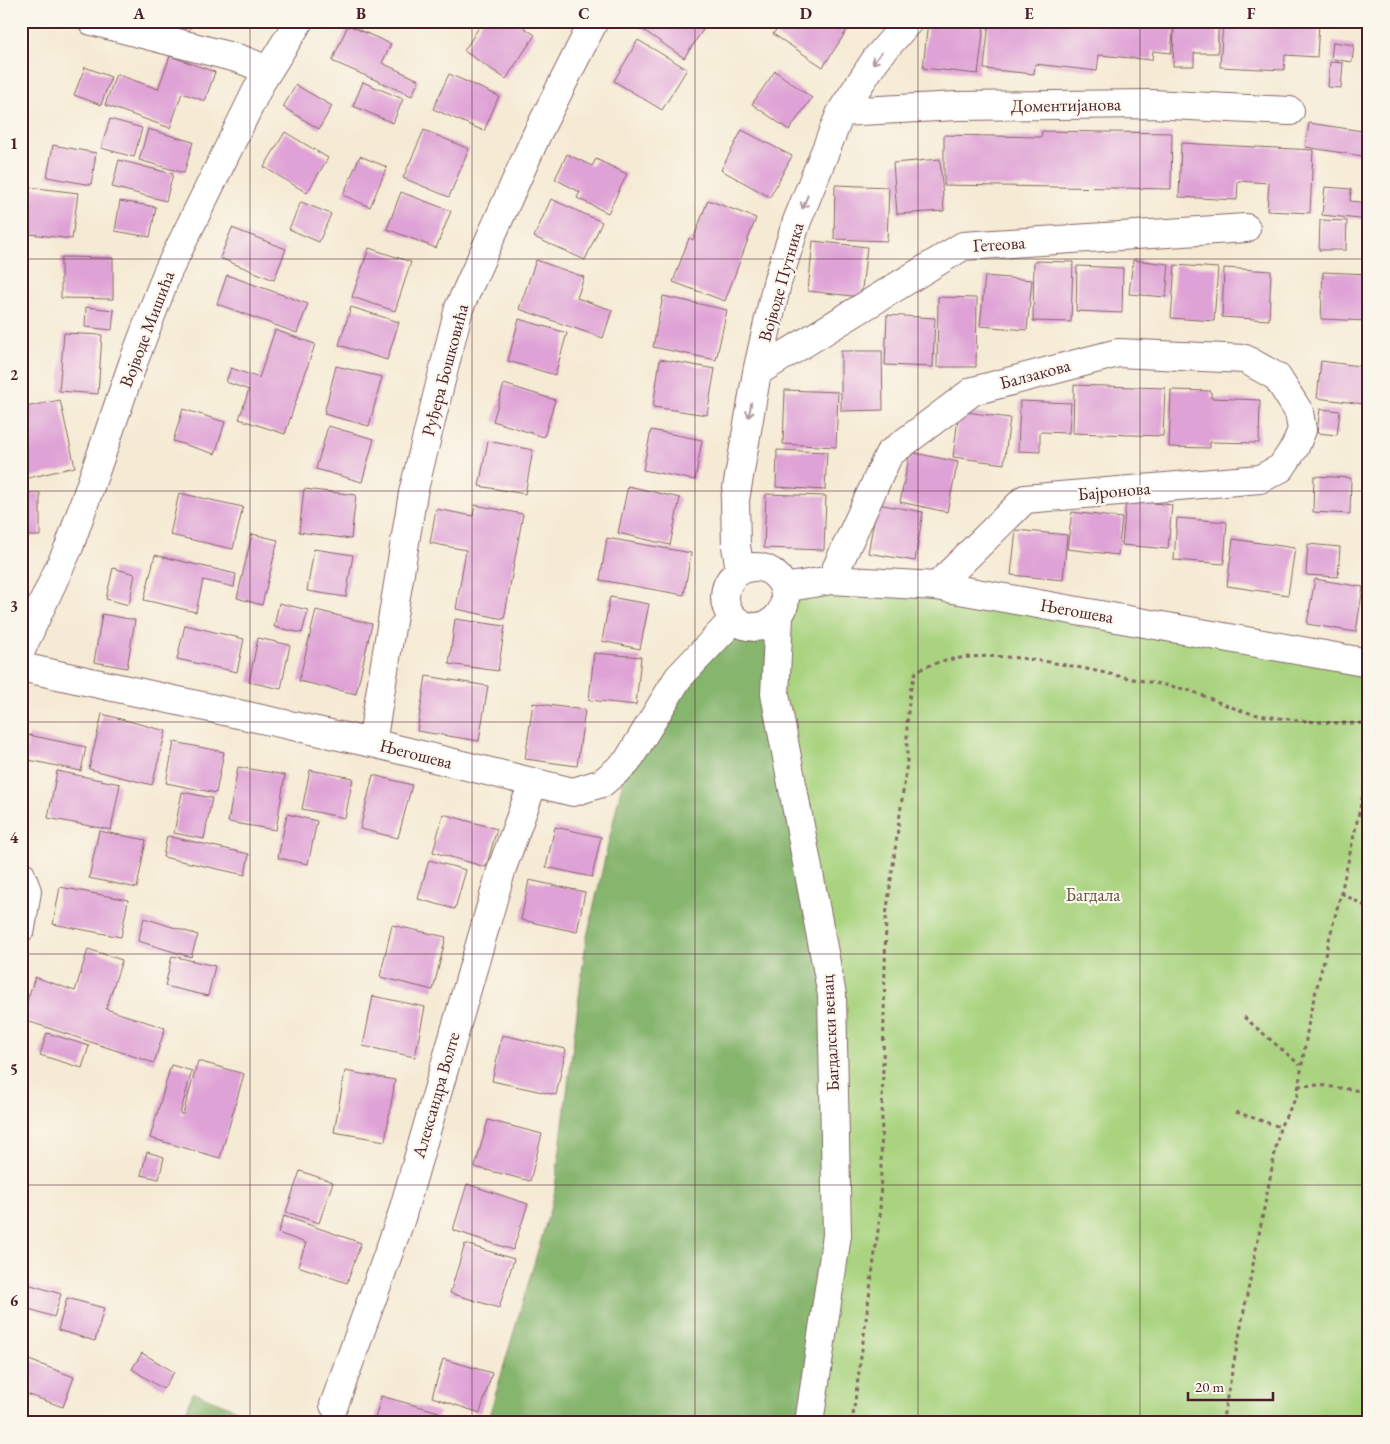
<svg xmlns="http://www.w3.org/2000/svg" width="1390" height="1444" font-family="'EB Garamond',serif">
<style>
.green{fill:#a9d37f;stroke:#7a7955}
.forest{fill:#86b56e;stroke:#686a4c}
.building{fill:#dfa2d6}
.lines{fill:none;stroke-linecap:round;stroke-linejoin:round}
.minor-casing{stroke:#866666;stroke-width:30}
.path{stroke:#866666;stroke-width:3;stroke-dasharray:4 4;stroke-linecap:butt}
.minor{stroke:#fff;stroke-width:28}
.oneway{stroke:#ae9aa0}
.grid{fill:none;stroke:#4a1f2b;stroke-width:1;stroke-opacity:0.55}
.labels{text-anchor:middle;stroke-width:4.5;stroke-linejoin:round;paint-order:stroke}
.street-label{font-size:18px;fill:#4a1f2b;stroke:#fbf7ec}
.park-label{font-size:18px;fill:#654;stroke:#fbf7ec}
.neatline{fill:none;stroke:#4a1f2b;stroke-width:2}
.grid-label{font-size:16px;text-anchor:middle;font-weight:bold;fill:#4a1f2b}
</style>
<rect width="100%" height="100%" fill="#fbf7ec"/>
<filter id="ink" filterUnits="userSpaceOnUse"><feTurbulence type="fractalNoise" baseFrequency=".02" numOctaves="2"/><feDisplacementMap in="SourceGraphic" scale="10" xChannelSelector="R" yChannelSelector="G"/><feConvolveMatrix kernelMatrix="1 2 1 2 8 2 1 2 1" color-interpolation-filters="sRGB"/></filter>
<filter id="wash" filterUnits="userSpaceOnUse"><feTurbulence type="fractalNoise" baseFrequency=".0096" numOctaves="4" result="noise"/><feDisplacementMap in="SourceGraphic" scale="20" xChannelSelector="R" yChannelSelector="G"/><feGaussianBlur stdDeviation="1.12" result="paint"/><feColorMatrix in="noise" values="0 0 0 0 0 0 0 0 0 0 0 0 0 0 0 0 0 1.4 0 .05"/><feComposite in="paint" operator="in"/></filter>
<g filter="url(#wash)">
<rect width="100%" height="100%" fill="#f5ead4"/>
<path class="green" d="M831,580l538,83v760h-560l-34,-729 11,-96z"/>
<path class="forest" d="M771,623l4,71 57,301 5,240 -28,188h-322l67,-227 32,-255 41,-179 37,-62 78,-75 20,2z
M193,1392l75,31h-86z"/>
<g id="blocks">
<path class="building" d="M135,21h57l-5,17z
M483,21h31l21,14 -29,44 -42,-28z
M639,21h70l-25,37 -48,-33z
M782,21h64l5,3 -28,43 -50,-33z
M928,21l56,5 -6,48 -55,-6z
M989,21h229v32h-24v13h-21l1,-43 -3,30 -18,-2 -1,9 -53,-5 -2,16 -62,-7 -1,10 -50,-5z
M1223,21l96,1 -2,35 -32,-2 -1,15 -64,-3z
M348,25l43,19 -9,19 37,17 -7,16 -80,-35z
M638,40l49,29 -25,41 -48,-29z
M1333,42l21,3 -2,17 -21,-3z
M170,56l45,16 -10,29 -23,-8 -12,35 -65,-23 11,-31 42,15z
M1330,62l13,1 -2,25 -13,-1z
M85,67l26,10 -10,28 -27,-10z
M775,71l37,27 -23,32 -37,-26z
M449,74l50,22 -15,35 -51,-22z
M363,82l40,17 -10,24 -40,-17z
M296,85l36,21 -13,23 -36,-22z
M110,119l32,9 -8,29 -33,-9z
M1309,123l60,9v25l-64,-10z
M148,129l45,13 -9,31 -45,-13z
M424,130l45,19 -20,48 -46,-19z
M742,130l50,26 -22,41 -49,-27z
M1042,131l130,2 -1,56 -227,-4v-50l97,2z
M285,132l43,26 -21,35 -43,-26z
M1181,143l132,7 -3,63 -43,-2 2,-28 -31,-2 -1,19 -58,-3z
M53,145l43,8 -5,32 -44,-8z
M567,154l25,12 4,-7 31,15 -19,39 -31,-15 3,-6 -25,-13z
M360,156l27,11 -17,40 -27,-12z
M940,159l4,52 -47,3 -4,-51z
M119,160l54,14 -7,27 -54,-14z
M835,185l54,2 -2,54 -53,-2z
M21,186l57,7 -6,46 -51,-6z
M1325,187l26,2 -1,12 19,2v17l-47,-5z
M401,192l50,19 -15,37 -49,-19z
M551,199l51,23 -17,38 -51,-23z
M708,200l48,18 -31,83 -52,-19 16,-44 4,2z
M120,201l36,6 -6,30 -35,-6z
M301,202l30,12 -12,28 -30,-13z
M1320,220l27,1 -1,29h-27z
M232,228l54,21 -12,31 -54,-22z
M813,241l54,6 -6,50 -53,-6z
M369,248l42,14 -16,49 -43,-14z
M61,257l52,1v41l-52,-1z
M536,260l48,17 -7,21 35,12 -9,28 -84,-29z
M1133,260l36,4 -3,33 -37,-3z
M1034,261l39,1 -2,60 -38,-1z
M1175,265l43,3 -4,53 -43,-3z
M1077,266l46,2 -1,45 -46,-2z
M1224,268l47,3 -2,49 -47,-3z
M1323,272l46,2v47l-48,-2z
M227,275l81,29 -11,29 -80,-29z
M985,276l47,4 -5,50 -47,-4z
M663,296l64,14 -11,50 -63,-13z
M938,297l39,1 -1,69h-39z
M86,307l28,3 -2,20 -27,-3z
M351,307l48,15 -12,38 -48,-15z
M887,315l48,3 -2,49 -48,-2z
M519,319l48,14 -12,42 -47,-14z
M275,330l40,14 -30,90 -46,-15 10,-29 -23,-8 5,-14 28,10z
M64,333l38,2 -4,59 -39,-3z
M841,351h41l1,59 -42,1z
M660,359l55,10 -8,46 -54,-8z
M1321,361l46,6 -4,37 -46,-6z
M336,366l46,11 -13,49 -45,-12z
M504,384l51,16 -11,37 -51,-16z
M1074,385l91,3 -2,48 -90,-3z
M785,390l53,2 -2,55 -53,-3z
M1171,390l40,1v7l49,2 -1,43 -49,-1v6l-41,-1z
M60,400l15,67 -51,12 -3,-11v-60z
M1020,401l51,2 -2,30 -29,-1v20l-22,-1z
M183,409l42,13 -10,32 -42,-13z
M1320,409l20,2 -3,24 -20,-2z
M959,411l51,7 -6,46 -51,-7z
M328,426l46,13 -12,43 -46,-13z
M651,430l51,10 -7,40 -52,-10z
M488,441l45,9 -8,44 -46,-8z
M777,450l50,2 -2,38 -49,-3z
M910,452l48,10 -11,50 -47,-10z
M1314,476l37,2 -1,36 -37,-2z
M628,486l52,12 -10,47 -52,-12z
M304,489l52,6 -5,44 -52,-7z
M21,493h19v43h-19z
M179,493l64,14 -10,42 -63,-14z
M766,494l60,2 -2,54 -60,-2z
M1126,500l46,5 -4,44 -46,-4z
M877,504l46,8 -8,49 -47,-8z
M475,505l48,9 -19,105 -48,-10 10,-59 -36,-7 6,-34 37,7z
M1072,512l50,6 -4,37 -51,-6z
M1177,518l50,4 -3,42 -50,-4z
M1016,530l51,5 -4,45 -52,-5z
M252,534l26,6 -16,65 -25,-7z
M607,538l84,15 -7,42 -84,-15z
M1233,539l62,9 -7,47 -61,-9z
M1308,544l32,3 -2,30 -32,-2z
M314,549l39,6 -7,42 -39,-6z
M155,555l81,19 -2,13 -31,-7 -7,32 -52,-12z
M113,568l22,6 -6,31 -23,-6z
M1315,579l48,8 -7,45 -49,-8z
M610,597l39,7 -9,45 -38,-8z
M279,603l29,7 -6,23 -28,-6z
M316,610l56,14 -16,70 -57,-13z
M102,614l33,6 -8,48 -33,-6z
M455,619l50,7 -7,45 -49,-7z
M185,625l59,14 -7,33 -60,-13z
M258,638l32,7 -9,44 -32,-7z
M594,653l47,4 -5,48 -47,-5z
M426,676l62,10 -9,55 -62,-10z
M533,703l52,7 -8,56 -52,-7z
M102,714l64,17 -14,54 -63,-16z
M29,735l57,12 -5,24 -57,-12z
M174,742l50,10 -8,41 -50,-10z
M238,767l47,8 -9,55 -48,-8z
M310,770l43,8 -8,40 -43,-9z
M57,771l63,13 -9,46 -63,-12z
M373,775l39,10 -14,53 -38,-9z
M182,792l30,6 -8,41 -30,-6z
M287,814l30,7 -9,43 -30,-6z
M443,814l54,15 -11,38 -53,-15z
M555,827l46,10 -9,40 -46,-10z
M99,831l47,9 -9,48 -48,-10z
M167,836l82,18 -4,21 -82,-18z
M429,860l37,10 -11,39 -37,-10z
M529,880l56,12 -8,40 -56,-12z
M60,887l68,13 -7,37 -68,-13z
M144,918l54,17 -7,22 -53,-16z
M392,925l54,12 -13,53 -53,-13z
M88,949l34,11 -16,49 59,19 -11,35 -133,-44 14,-42 40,14z
M172,956l43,10 -7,30 -43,-10z
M373,996l52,11 -10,50 -52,-11z
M47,1033l42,13 -7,22 -42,-13z
M502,1035l64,14 -10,46 -64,-14z
M198,1061l46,13 -24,84 -70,-20 21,-73 21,6 -12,43h3z
M345,1071l50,9 -10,61 -51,-9z
M488,1120l54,14 -12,47 -55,-14z
M147,1152l17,5 -5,22 -18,-4z
M300,1171l33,11 -14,41 -33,-11z
M467,1184l61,20 -15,46 -60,-20z
M284,1216l77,27 -14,40 -49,-17 8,-23 -28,-10z
M465,1244l49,15 -15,49 -49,-15z
M21,1282l40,12 -7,23 -31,-10 -2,4z
M67,1298l37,10 -9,33 -37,-11z
M142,1353l32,19 -11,17 -31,-20z
M21,1357l53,20 -11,30 -42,-15z
M443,1359l49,14 -12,40 -48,-16z
M381,1396l58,16 -3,11h-62z"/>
</g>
</g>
<g filter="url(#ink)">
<use href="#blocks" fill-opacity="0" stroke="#866666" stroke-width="1"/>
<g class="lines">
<defs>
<path id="minor" d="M92,21l148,38 28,11
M841,112l116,-6 194,-2 139,7
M757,372l206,-126 283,-18
M725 597a30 30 0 1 1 60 0a30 30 0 1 1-60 0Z
M740,570l-4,-24 -1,-46 22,-128 20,-89 20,-62 44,-109 35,-53 33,-38
M831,580l58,-126 84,-63 145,-38 127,6 32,18 22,35 3,18 -7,17 -14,21 -21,11 -235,20 -88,87
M784,588l47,-8 106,6 432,77
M779,617l-4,77 57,301 5,240 -28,188
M21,650l48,-103 64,-184 34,-90 94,-191 38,-61
M21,667l351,76 201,49 29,-9 25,-21 51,-84 56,-59
M372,743l41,-250 46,-185 78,-174 57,-113
M21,875l6,16 -6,37
M334,1405l67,-187 101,-350 31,-85"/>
</defs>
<use href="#minor" class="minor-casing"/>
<path class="path" d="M1341,893l28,15
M1244,1017l56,48
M1298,1086l20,-1 51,7
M1236,1112l44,15
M852,1423l28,-207 6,-300 21,-153v-40l3,-32 6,-19c53,-32 151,-7 208,5 22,5 46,8 67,14 22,8 45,20 68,24 37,6 73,9 110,8
M1222,1423l58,-296 17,-31 13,-82 31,-121 28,-125"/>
<use href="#minor" class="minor"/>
</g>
<defs><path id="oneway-shaft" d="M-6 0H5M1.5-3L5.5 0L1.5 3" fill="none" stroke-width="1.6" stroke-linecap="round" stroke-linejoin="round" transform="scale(1.25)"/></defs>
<g class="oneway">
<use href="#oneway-shaft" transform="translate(877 58) rotate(128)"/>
<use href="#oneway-shaft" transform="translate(805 202) rotate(112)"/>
<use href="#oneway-shaft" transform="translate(750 410) rotate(100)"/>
</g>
</g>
<path class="grid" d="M250,21v1402M472,21v1402M695,21v1402M918,21v1402M1140,21v1402M21,259h1348M21,491h1348M21,722h1348M21,954h1348M21,1185h1348"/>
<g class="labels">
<g class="street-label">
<text transform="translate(1066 105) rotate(-1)" y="6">Доментијанова</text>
<text transform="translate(999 244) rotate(-4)" y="6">Гетеова</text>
<text transform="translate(781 282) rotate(-74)" y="6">Војводе Путника</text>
<text transform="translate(147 329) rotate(-69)" y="6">Војводе Мишића</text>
<text transform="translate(445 370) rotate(-75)" y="6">Руђера Бошковића</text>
<text transform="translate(1035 374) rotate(-15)" y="6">Балзакова</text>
<text transform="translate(1114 491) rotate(-5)" y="6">Бајронова</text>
<text transform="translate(1077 611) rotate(10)" y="6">Његошева</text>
<text transform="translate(416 754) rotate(14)" y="6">Његошева</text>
<text transform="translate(830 1033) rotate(-93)" y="6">Багдалски венац</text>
<text transform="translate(436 1095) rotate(-74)" y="6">Александра Волте</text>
</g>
<g class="park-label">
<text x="1093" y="901">Багдала</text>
</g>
</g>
<rect width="1390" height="1444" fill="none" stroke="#fbf7ec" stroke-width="55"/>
<path d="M1188 1392v8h85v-8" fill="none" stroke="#4a1f2b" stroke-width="2.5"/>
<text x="1195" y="1392" font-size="15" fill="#4a1f2b" stroke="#fbf7ec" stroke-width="4" paint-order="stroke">20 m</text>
<rect x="28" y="28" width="1334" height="1388" class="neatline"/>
<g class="grid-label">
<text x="139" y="19">A</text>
<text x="361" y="19">B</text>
<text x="584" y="19">C</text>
<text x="806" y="19">D</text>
<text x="1029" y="19">E</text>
<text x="1251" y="19">F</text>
<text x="14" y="149">1</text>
<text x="14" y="380">2</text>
<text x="14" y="612">3</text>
<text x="14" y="843">4</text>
<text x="14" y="1075">5</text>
<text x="14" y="1306">6</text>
</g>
</svg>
